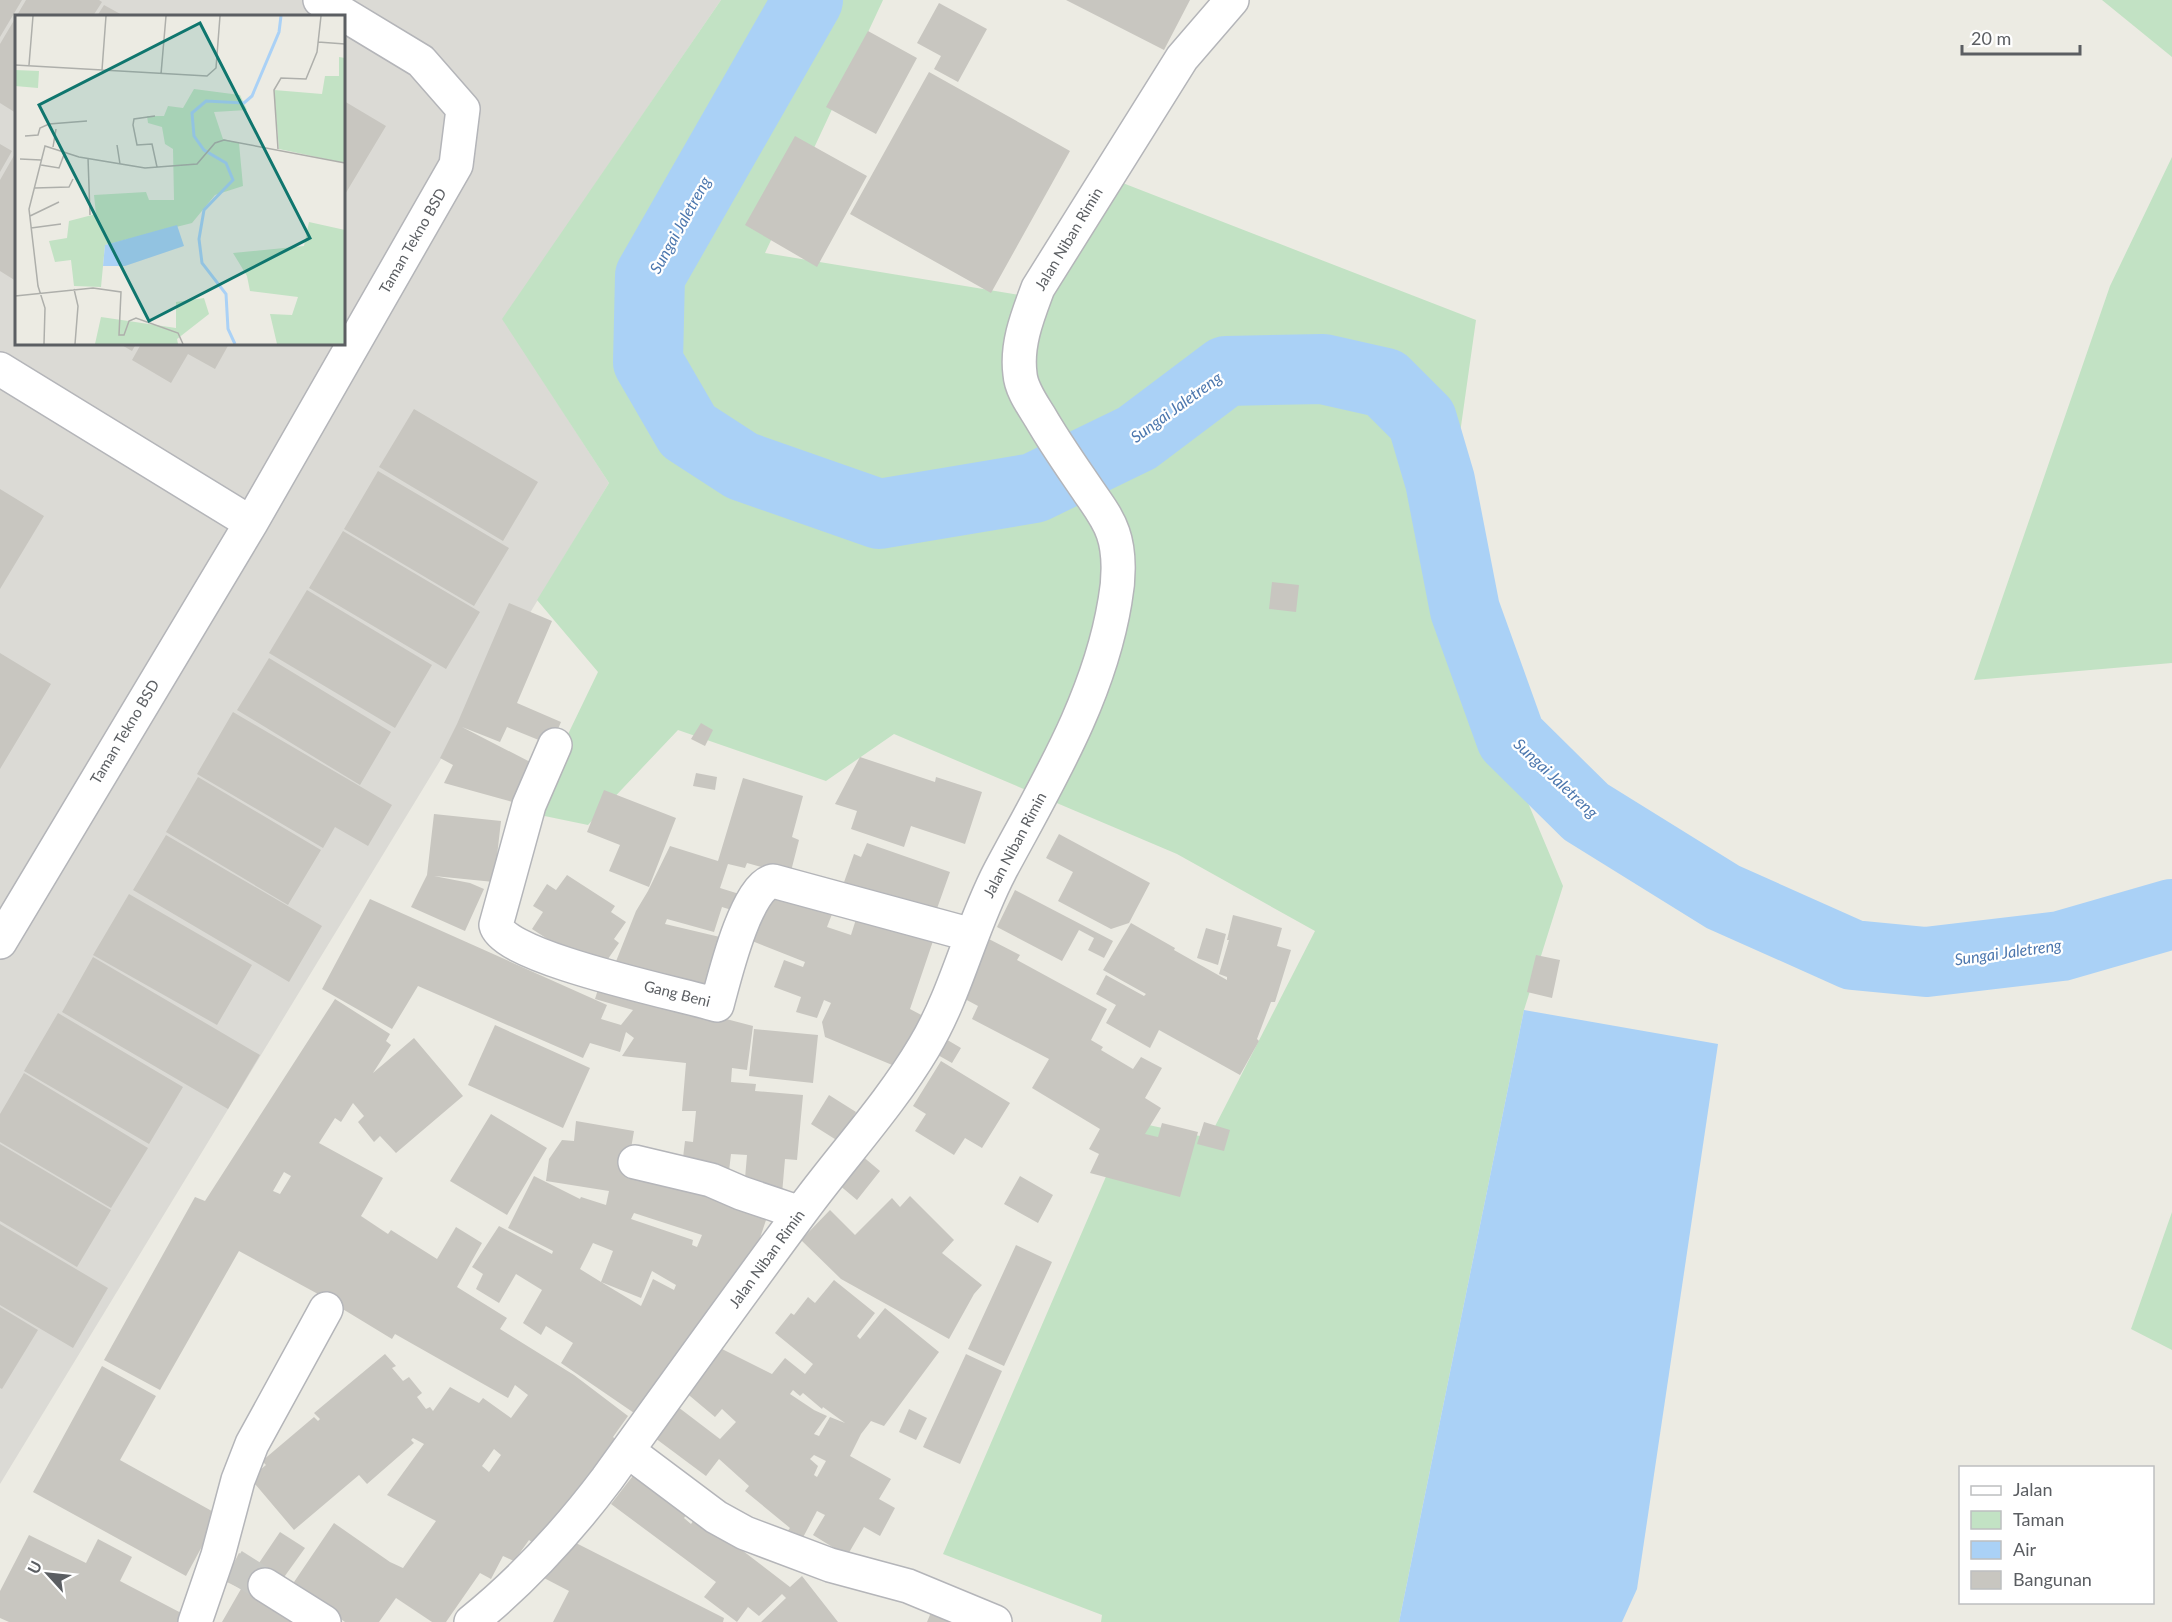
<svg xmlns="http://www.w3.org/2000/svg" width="2172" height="1622" font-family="Lato,sans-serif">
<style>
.industrial{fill:#dbdad5;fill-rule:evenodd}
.green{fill:#c2e2c4}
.water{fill:#aad1f6}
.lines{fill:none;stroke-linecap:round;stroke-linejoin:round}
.river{stroke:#aad1f6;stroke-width:70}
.building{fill:#c8c6c0;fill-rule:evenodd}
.minor-tunnel{stroke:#c8c8c3;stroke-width:33;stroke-dasharray:33 16;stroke-linecap:butt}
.minor-casing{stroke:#b4b5b9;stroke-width:36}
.minor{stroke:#fff;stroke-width:33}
.labels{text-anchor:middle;stroke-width:4.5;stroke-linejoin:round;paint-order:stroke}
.street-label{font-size:15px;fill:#5b5e62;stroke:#fff}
.water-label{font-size:16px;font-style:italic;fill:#4c77ae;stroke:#fff}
.inset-river{fill:none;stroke:#aad1f6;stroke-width:3}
.inset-road{fill:none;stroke:#aeafab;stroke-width:1.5}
.view{fill:#0f766e;fill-opacity:0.15;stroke:#0f766e;stroke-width:3}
.inset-edge{fill:none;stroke:#5b5e62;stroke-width:3}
</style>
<rect width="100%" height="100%" fill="#ecebe3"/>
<path class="industrial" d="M0,0h721l-218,319 106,164 -609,1001zM16,16h328v328h-328z"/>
<path class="green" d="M721,0h162l-118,253 260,43 90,-116 361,140 -38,269 125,297 -39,124 -125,612h-298l1,-7 -159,-61 187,-433 79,17 106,-207 -138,-77 -283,-120 -68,47 -148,-51 -90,95 -58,-12 68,-141 -61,-72 72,-117 -107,-164z
M2102,0h70v57z
M2172,157v506l-198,17 136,-394z
M2172,1212v138l-41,-21z"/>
<path class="water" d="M1524,1010l194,34 -81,545 -15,33h-223z"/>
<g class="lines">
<path class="river" d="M808,0l-158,276 -2,86 40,69 54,35 137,48 155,-26 103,-50 89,-67 97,-2 62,14 37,37 18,61 25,129 46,128 75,74 137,85 130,58 73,7 135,-16 111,-32"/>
</g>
<path class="building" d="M0,0h22l-22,37z
M26,0h73l3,2 -9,14h-77v97l-16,-10v-59z
M1066,0h124l-26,50z
M939,3l48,26 -29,53 -24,-13 7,-13 -24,-13z
M104,5l20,11h-27z
M868,31l49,27 -41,76 -50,-27z
M929,72l141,79 -79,142 -141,-79z
M344,101l42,25 -42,70z
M795,136l72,40 -50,91 -72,-42z
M0,144l12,7 -12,21z
M16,152v129l-16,-10v-91z
M120,344h16l-4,7z
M141,344h88l-14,25 -27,-15 -17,29 -39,-23z
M414,409l124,73 -35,59 -124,-74z
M378,471l131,77 -35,58 -130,-77z
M0,489l44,27 -44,73z
M343,531l137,81 -34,57 -137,-81z
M1272,582l27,3 -3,27 -27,-3z
M307,590l125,75 -37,63 -126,-75z
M509,603l43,18 -35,82 44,19 -10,23 -44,-18 -7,15 -38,-15 74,38 -20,38 -72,-20 9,-18 -13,-7 17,-34z
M0,653l51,31 -51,85z
M269,658l122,74 -31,53 -123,-75z
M233,712l159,93 -24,41 -33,-19 -12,21 -126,-74z
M701,723l12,7 -8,16 -14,-7z
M860,757l75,25 1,-5 46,15 -17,52 -54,-18 -7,21 -53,-18 6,-18 -22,-7z
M696,773l21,4 -2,13 -22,-4z
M198,777l123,73 -33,55 -122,-73z
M743,778l60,18 -11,41 7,3 -9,35 -43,-12 -2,5 -17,-4 -8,24 29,9 -8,16 -19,-6 -8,25 -47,-13 -2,5 55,13 -14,59 -95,-22 25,-63 12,-20 22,-45 48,15z
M604,790l72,28 -27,69 -40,-16 11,-26 -33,-13z
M434,814l67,7 -7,61 -60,-6 36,7 14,6 -19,42 -54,-24 16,-32z
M1059,834l91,49 -21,40 -18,6 -53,-28 15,-29 -27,-14z
M166,835l156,91 -33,56 -156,-92z
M867,843l83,29 -16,45 -91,-32 11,-31 7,3z
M567,875l48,31 -4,6 15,10 -12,17 5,4 -18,26 -21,-9 -48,-31 11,-17 -10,-6 14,-22 9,6z
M783,889l51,20 -7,18 24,8 6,-19 76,25 -23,68 15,8 -28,50 -72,-30 -3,-15 9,-19 -7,-3 -7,18 -21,-6 5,-15 -27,-10 10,-27 19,7 2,-5 -58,-23 16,-40z
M1015,890l98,51 -9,17 -16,-8 6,-12 -15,-8 -17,31 -65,-34z
M129,894l123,71 -35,60 -124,-70z
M370,899l237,106 -6,14 20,6 12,-15 -38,-11 5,-16 61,19 92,24 -6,44 -15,-2 -1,14 25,2 -1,7 48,4 -6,65 -12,-1 -3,35 -38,-4 3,-35 -16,-1 -2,17 -47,-5 3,-25 8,1 3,-31h-14l4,-48 -64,-7 12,-18 -8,-6 -6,20 -30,-9 -7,15 -165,-72 -26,43 -70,-40z
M1233,915l49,13 -5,18 14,4 -16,52h-4l-14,37 2,2 -19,34 -81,-45 -9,18 -44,-25 10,-18 -20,-11 10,-19 38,21 2,-2 -43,-24 28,-47 44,25 -1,2 53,30v-3l-8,-3 10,-34h-2z
M1206,928l20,6 -8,31 -21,-7z
M985,937l35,18 -3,5 90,49 -16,31 12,7 -2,3 32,19 8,-12 21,11 -17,30 16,10 -16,26 13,3 4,-14 36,9 -18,65 -90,-24 9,-19 -10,-5 11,-20 -68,-41 17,-29 -77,-40 6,-13 -15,-8z
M1536,955l24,5 -8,38 -25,-6z
M93,957l167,98 -32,54 -166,-97z
M335,999l55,35 -4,7 5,4 -18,28 41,-35 49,58 -67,57 -16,-17 -6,6 -16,-20 6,-6 -11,-13 -12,19 -6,-4 -16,25 64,35 -22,38 27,18 3,-4 46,29 19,-32 26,16 -25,44 50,31 -7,11 74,46 54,41 -15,21 8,7 -28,35 -5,-4 -51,71 -8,-6 -15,21 -11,-5 -12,23 -11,-6 -34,49h-14l-36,-24 -17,24h-34l-53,-37 42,-62 56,39 13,6 33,-47 -49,-26 37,-51 -11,-6 -2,2 3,3 -47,41 -8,-9 -65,55 -44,-52 16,-13 -4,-4 52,-44 4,4 2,-2 -6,-6 71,-59 11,12 -4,2 11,13 6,-4 13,16 -5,4 9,12 4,-2 3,4 17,-24 29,16 4,-5 28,20 17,-23 -13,-10 -7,13 -113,-64 -3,5 -74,-45 -79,-43 -79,139 -56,-30 91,-163 10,4zM284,1172l7,4 -11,18 -7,-3zM494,1449l7,6 -12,17 -7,-6z
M58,1013l125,74 -34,57 -125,-73z
M495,1025l95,43 -27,60 -95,-43z
M754,1029l64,6 -5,48 -64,-7z
M944,1038l17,10 -9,15 -16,-9z
M941,1061l69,42 -28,45 -17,-10 -11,17 -39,-24 11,-17 -13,-8z
M24,1073l124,75 -37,60 -111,-66v-28z
M829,1095l27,17 -18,29 -27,-17z
M491,1114l56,34 -40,67 -57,-34z
M576,1121l58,10 -7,41 29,5 112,37 -13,39 -118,162 -76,-52 12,-20 -27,-17 -5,9 -18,-12 19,-33 -26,-16 -17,29 -23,-14 7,-15 -11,-7 27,-41 53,28 1,-3 -45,-23 26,-52 46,23 1,-2 25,8 3,-14 -63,-10 3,-22 13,-19 12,1zM634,1213l68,22 -5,12 -5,-2 1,-5 -62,-21zM593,1243l20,8 -12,31 -21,-13zM652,1271l24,14 -2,5 -21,-11 -12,27 -40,-24 40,16z
M1204,1122l26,8 -6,21 -27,-7z
M0,1144l111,66 -34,57 -77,-46z
M861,1155l19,16 -23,29 -19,-16z
M1020,1176l33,19 -15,28 -34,-19z
M910,1196l44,44 -12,13 40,32 -8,9 -25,45 -108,-60 -40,-39 29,-30 25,25 37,-37 8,9z
M0,1224l108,64 -35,60 -73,-43z
M1016,1245l36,17 -48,104 -36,-17z
M834,1280l41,33 -18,23 3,3 25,-31 54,44 -55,74 -13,-5 -10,13 -11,22 41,23 -12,20 16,9 -15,28 -16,-9 -17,29 -34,-21 12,-20 -8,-4 -18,34 -13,-12 4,-5 -45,-37 4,-5 -30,-27 -13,17 -51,-38 23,-31 42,32 16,-17 -14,-13 -7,8 -31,-26 36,-43 52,26 13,-16 20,16 8,-10 -38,-31 16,-20 3,2 14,-18 7,6zM793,1390l7,6 3,-3 19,16 1,-2 22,16 -15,-6 -11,19 -5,-2 13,-18 -13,-6 -24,-16zM814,1455l12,6 -9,16 -3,-2 4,-9 -8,-7z
M0,1307l38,23 -36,59 -2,-1z
M966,1354l36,17 -42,93 -37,-17z
M102,1366l54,30 -36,64 99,55 -33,61 -153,-84z
M909,1409l18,9 -11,22 -17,-8z
M639,1468l52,40 -7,10 7,6 9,-12 30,29 60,46 12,-11 36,46h-77l25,-24 -4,-4 -23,22 -11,-9 -11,15 -33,-25 12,-15 -105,-78z
M280,1532l25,16 -23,32 25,42h-85l19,-33 -16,-8 14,-28 20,10z
M29,1535l57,28 12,-24 34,18 -12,24 65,34 -4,7h-172l-9,-4v-27z
M574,1542l150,76 -1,4h-170l16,-31 -25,-13z
M935,1603l42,19h-50z"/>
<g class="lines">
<path class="minor-tunnel" d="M233,1565l32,20"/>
<defs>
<path id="minor" d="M0,369l251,154
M555,745l-26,60 -33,120c7,33 185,69 221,80 7,-26 29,-119 56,-124l199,54
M0,942l251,-419 205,-358 7,-56 -42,-48 -101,-61
M635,1162l76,18 30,13 59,20
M628,1451l88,66 29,16 85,32 78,21 87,36
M265,1585l59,37
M195,1622l23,-67 20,-75 14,-36 74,-135
M471,1622c52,-42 96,-90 136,-143 64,-89 128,-178 194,-267 40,-55 88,-106 123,-165 33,-55 46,-119 76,-176 46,-86 99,-172 115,-270 4,-21 5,-48 -2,-68 -5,-15 -15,-28 -24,-41 -17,-25 -34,-49 -49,-75 -8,-13 -19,-28 -20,-43 -4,-30 8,-59 18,-86l144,-230 50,-58"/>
</defs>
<use href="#minor" class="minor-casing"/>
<use href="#minor" class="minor"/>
</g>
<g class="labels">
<g class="street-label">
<text transform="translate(1069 239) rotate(-59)" y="5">Jalan Niban Rimin</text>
<text transform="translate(413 241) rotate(-60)" y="5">Taman Tekno BSD</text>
<text transform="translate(125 732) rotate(-59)" y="5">Taman Tekno BSD</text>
<text transform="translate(1015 845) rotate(-62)" y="5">Jalan Niban Rimin</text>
<text transform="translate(677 994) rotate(14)" y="5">Gang Beni</text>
<text transform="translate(767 1259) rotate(-54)" y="5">Jalan Niban Rimin</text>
</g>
<g class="water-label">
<text transform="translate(680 225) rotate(-61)" y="6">Sungai Jaletreng</text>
<text transform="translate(1176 407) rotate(-36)" y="6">Sungai Jaletreng</text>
<text transform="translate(1556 778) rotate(43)" y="6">Sungai Jaletreng</text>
<text transform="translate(2008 952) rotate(-8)" y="6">Sungai Jaletreng</text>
</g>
</g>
<g transform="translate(15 15)">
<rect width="330" height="330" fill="#ecebe3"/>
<path d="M324,42l6,1v105l-66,-14 -5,-59 48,4 3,-18h14zM0,55l24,1 -1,17 -23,-2zM179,74l46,6 7,15 -33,2 9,27 16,4 4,43 -28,9 -23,28 -87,22 -4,42 -27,-1 -3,-26 -16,2 -6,-21 18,-3 2,-17 27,-7 -2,-19 52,-3 3,8h25l-1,-51 -8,-5 -3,-17 -14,-4 -1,-7h17l4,-10 15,2zM294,207l36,8v114h-68l-7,-30 22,1 6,-18 -48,-6 -3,-15 -14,-23 71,-7zM189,283l5,16 -32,25 1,5h-83l6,-27 75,11v-26z" fill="#c2e2c4"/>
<path d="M162,210l7,21 -59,20h-22l2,-21z" fill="#aad1f6"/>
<path class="inset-river" d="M220,329l-7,-15 -2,-35 -24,-31 -3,-24 5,-29 29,-30 -7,-17 -22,-13 -10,-14 -2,-23 14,-12 38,2 8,-7 27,-64 2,-16"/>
<path class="inset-road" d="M303,27l27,2M0,50l192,11 9,-8 4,-52M14,50l4,-49M87,55l4,-54M146,59l5,-58M140,101l-21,3 -1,6 4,20 15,-1 5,23M10,121l13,-1 2,-7 9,-4 38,-3M102,130l3,19M38,132l3,-18M263,134l-4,-59 7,-12 25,1 11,-27 4,-36M73,143l2,57M5,144l21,1M26,150l18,3 6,-16M20,173l34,-1 4,-8M15,201l29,-14M16,213l30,-4M59,274l4,17 -3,38M0,281l78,-8 28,4 -2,43h5l5,-14 7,-3 42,15 5,11M29,329l1,-36 -7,-22 -9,-77 16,-63 34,11 66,11 52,-4 18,-21 9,-3 121,23"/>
<path class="view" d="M185,8l110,215 -161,83 -110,-216z"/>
<rect width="330" height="330" class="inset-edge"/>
</g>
<rect x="1959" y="1466" width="195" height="138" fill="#ffffff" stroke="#bdbfc0" stroke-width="1.5"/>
<rect x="1971" y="1486" width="30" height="9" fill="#ffffff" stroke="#bdbfc0" stroke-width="1.5"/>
<text x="2013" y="1496" font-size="18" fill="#5b5e62">Jalan</text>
<rect x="1971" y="1511" width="30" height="18" fill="#c2e2c4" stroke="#bdbfc0" stroke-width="1.5"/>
<text x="2013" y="1526" font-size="18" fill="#5b5e62">Taman</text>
<rect x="1971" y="1541" width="30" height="18" fill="#aad1f6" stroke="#bdbfc0" stroke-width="1.5"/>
<text x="2013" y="1556" font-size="18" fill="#5b5e62">Air</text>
<rect x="1971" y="1571" width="30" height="18" fill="#c8c6c0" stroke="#bdbfc0" stroke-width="1.5"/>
<text x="2013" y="1586" font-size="18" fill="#5b5e62">Bangunan</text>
<g transform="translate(48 1574) rotate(297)" stroke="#ffffff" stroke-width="4.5" paint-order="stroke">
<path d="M0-4.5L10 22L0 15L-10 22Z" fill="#5b5e62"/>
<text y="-9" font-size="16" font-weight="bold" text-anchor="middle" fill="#5b5e62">U</text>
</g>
<path d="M1962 45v9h118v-9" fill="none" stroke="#5b5e62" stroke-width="3"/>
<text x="1971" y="45" font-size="18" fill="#5b5e62" stroke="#ffffff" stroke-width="4.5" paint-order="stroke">20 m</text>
</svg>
